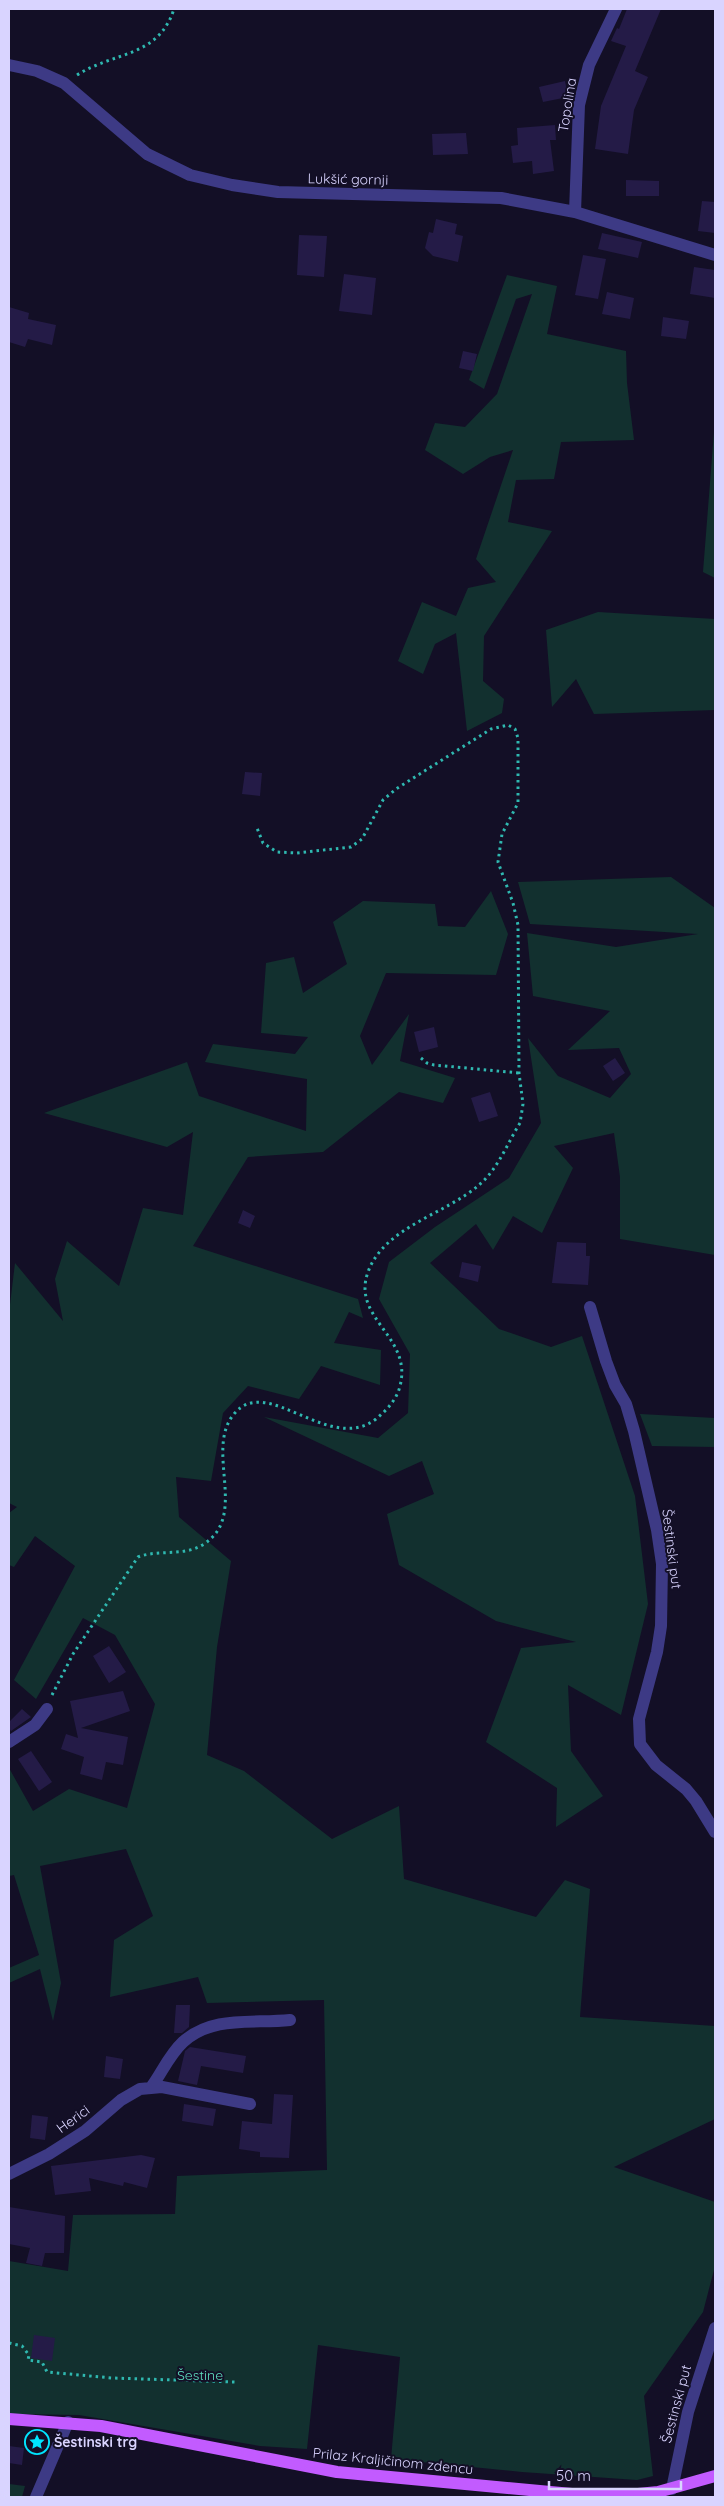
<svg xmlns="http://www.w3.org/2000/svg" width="724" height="2506" font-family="Quicksand,sans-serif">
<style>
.green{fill:#12302f}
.building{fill:#241b47}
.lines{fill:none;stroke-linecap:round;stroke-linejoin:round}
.path{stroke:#2fb8b0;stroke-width:3;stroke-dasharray:2.5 4;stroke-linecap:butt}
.minor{stroke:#3d3a85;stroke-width:12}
.major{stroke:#c25bff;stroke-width:12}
.labels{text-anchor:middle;stroke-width:4;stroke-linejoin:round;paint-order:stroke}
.street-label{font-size:14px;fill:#d9d4ff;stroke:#130f26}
.park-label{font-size:14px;fill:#5fe0c0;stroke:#130f26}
.poi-label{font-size:14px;font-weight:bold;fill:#d9d4ff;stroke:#130f26;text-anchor:start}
</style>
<rect width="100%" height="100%" fill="#130f26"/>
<path class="green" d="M507,275l50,11 -10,48 79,17 1,32 7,57 -73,2 -7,37 -38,1 -8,42 44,9 -68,105 -1,45 21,18 -2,14 -35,18 -11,-98 -21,11 -12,30 -25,-13 24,-59 34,14 12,-28 28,-6 -20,-23 37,-109 -23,7 -27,17 -38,-24 10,-27 30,4 32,-33 35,-100 -16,5 -32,90 -15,-9z
M715,419v159l-12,-6z
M598,612l117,7v91l-121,4 -18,-35 -24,28 -6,-77z
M671,877l44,31v347l-95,-16v-62l-6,-44 -60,13 19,22 -31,65 -29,-17 -20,34 -17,-26 -46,39 69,66 52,18 31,-11 53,160 13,108 -27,111 -53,-30 3,66 32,45 -47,31 1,-39 -71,-46 35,-94 55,-6 -80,-21 -97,-56 -12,-51 47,-20 -12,-33 -33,15 -125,-59 114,21 30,-25 2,-59 -31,-55 10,-37 46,-35 74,-49 32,-55 -13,-85 30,38 52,22 21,-24 -12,-26 -51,2 42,-39 -77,-15 -6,-63 89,14 82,-13 -168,-10 -12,-42z
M491,891l17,43 -12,41 -110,-2 -26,63 12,29 37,-51 -9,47 55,17 -12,25 -44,-11 -76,60 -75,5 -55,89 165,53 5,19 -14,-6 -15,31 47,7 -1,35 -59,-19 -22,33 -51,-13 -25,27 -12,68 -35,-4 3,40 52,44 -14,86 -10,108 37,16 88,68 67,-33 5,73 132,38 29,-37 25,9 -10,128 135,9v93l-101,48 101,35v64l-12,46 -59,84 9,80 -16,4 -115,-8 -131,-13 9,-102 -82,-12 -11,104 -47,-3 -181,-31 -70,-1v-153l59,10 5,-56 102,-1 2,-38 150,-6 -3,-170 -117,3 -9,-26 -88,20 4,-57 39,-24 -27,-67 -86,17 21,117 -8,38 -13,-52 -31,14v-15l30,-13 -25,-80 -5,1v-108l24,43 36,-22 58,19 28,-104 -40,-69 -32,-17 -47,81 -22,-19 61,-114 -40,-30 -21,31 -5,-2v-52l8,-6 -8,-4v-190l6,-50 48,58 -8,-42 12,-38 52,45 24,-78 40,7 10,-83 -26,15 -123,-34 143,-51 12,34 107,35 1,-52 -102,-17 8,-18 82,10 13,-17 -47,-4 5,-70 28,-6 9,36 44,-29 -14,-42 30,-21 72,3 3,22 27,1z
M640,1414l75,4v29l-63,-1z
M9,2484l16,2 -3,11h-13z"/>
<path class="building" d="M627,9h34l-26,62 13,6 -14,33 -6,44 -33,-5 6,-43 25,-60 -15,-5 6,-13 2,1z
M565,81l3,16 -25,5 -4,-15z
M555,125l1,15h-6l4,31 -21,3 -1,-13 -19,2 -2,-17 7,-1 -1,-17z
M466,133l2,21 -35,1 -1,-21z
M626,180l33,1v15h-33z
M702,201l13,1v31l-17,-2z
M436,219l21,5 -2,10 8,2 -5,26 -25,-6 -8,-8 4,-16 4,1z
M602,233l40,9 -4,16 -40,-9z
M299,235l28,1 -3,41 -27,-2z
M583,255l23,4 -8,40 -23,-4z
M694,267l21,3v28l-25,-4z
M344,274l32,4 -4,37 -33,-4z
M607,292l27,6 -4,21 -28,-5z
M9,307l20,6 -1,6 28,6 -4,20 -24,-6 -3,8 -16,-5z
M663,317l26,4 -3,18 -25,-3z
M463,351l14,3 -4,17 -14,-3z
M245,772l17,1 -2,23 -18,-2z
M434,1027l4,20 -19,5 -5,-20z
M615,1058l10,15 -12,8 -10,-15z
M490,1092l8,24 -19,6 -8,-24z
M243,1210l12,6 -5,12 -12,-5z
M557,1242l29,1v13h4l-2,29 -36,-2z
M462,1262l19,4 -3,16 -19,-5z
M109,1646l17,26 -17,11 -16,-27z
M123,1691l7,20 -49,17 47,9 -5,28 -17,-3 -4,18 -22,-6 4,-17 -23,-8 5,-15 12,4 -8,-37z
M22,1709l9,8 -20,14 -2,-3v-6z
M31,1751l21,31 -13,9 -21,-32z
M176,2005h14l-1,22 -7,6h-8z
M190,2047l56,9 -3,17 -42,-7 -4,19 -19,-4 7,-30z
M106,2056l17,3 -3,20 -16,-2z
M274,2094l19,1 -4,63 -29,-1v-5l-21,-3 3,-28 30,3z
M184,2104l32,5 -3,17 -31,-5z
M32,2115l16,2 -3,23 -15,-2z
M141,2155l14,3 -8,30 -23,-6 -1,4 -34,-8 2,13 -36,4 -4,-29z
M9,2207l56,9 -1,37h-19l-3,13 -16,-3 4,-15 -21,-4z
M34,2335l21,3 -3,23 -21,-3z
M9,2446l15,2 -2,17 -13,-2z"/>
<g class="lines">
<path class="path" d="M77,75c38,-24 81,-17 97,-66
M421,1058l6,5 7,2 85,8
M52,1695l21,-41 65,-97c21,-8 46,0 66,-13 45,-29 0,-94 30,-130 33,-41 95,41 142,5 11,-9 21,-20 24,-33 13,-50 -49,-67 -32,-114 16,-45 78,-58 111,-87 19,-16 28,-41 41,-62l3,-19 -4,-31 -1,-148 -5,-22 -15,-41 4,-28 16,-31v-65l-3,-9 -7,-4 -17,4 -95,60 -13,11 -21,39 -11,8 -54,6 -20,-1 -14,-9 -6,-15
M9,2343l13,3 7,9 -1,5 14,2 5,10 65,6 123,4"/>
<path class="minor" d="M9,65l28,6 27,12 83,71 43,21 42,10 46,7 223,6 74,14 140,43
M575,212l4,-107 10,-40 27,-56
M590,1307l16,54 9,24 11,19 8,27 23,99 5,34 -1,62 -4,26 -18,67 1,25 16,21 30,24 10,12 19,31
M9,1742l26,-17 12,-16
M152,2086c10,-14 18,-32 31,-44 30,-27 70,-18 107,-22
M9,2174l40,-20 36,-23 36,-31 19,-11 22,-2 88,17
M672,2489l16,-77 27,-84
M36,2497l32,-75"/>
<path class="major" d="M9,2419l92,7 236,46 235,22 56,1 30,-3 57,-16"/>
</g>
<defs>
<symbol id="sight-ring" viewBox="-11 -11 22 22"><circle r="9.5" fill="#130f26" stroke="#00e5ff" stroke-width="1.5"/><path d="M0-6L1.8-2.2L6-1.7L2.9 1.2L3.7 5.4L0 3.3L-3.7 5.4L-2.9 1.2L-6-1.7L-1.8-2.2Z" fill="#00e5ff"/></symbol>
</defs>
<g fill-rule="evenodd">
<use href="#sight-ring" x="23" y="2428" width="28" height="28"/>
</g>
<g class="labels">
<g class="street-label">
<text transform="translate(567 105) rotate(-81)" y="5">Topolina</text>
<text transform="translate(348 179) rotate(1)" y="5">Lukšić gornji</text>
<text transform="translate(672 1549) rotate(83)" y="5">Šestinski put</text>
<text transform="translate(73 2119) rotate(-36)" y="5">Herici</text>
<text transform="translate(676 2404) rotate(-75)" y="5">Šestinski put</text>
<text transform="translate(393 2461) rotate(6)" y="5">Prilaz Kraljičinom zdencu</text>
</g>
<g class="park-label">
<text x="200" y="2380">Šestine</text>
</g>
<g class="poi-label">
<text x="54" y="2447">Šestinski trg</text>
</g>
</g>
<rect width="724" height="2506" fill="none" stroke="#d9d4ff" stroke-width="20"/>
<path d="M549 2481v8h132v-8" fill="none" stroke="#d9d4ff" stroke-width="2.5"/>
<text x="556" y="2481" font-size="15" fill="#d9d4ff" stroke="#130f26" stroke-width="4" paint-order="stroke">50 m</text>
</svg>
